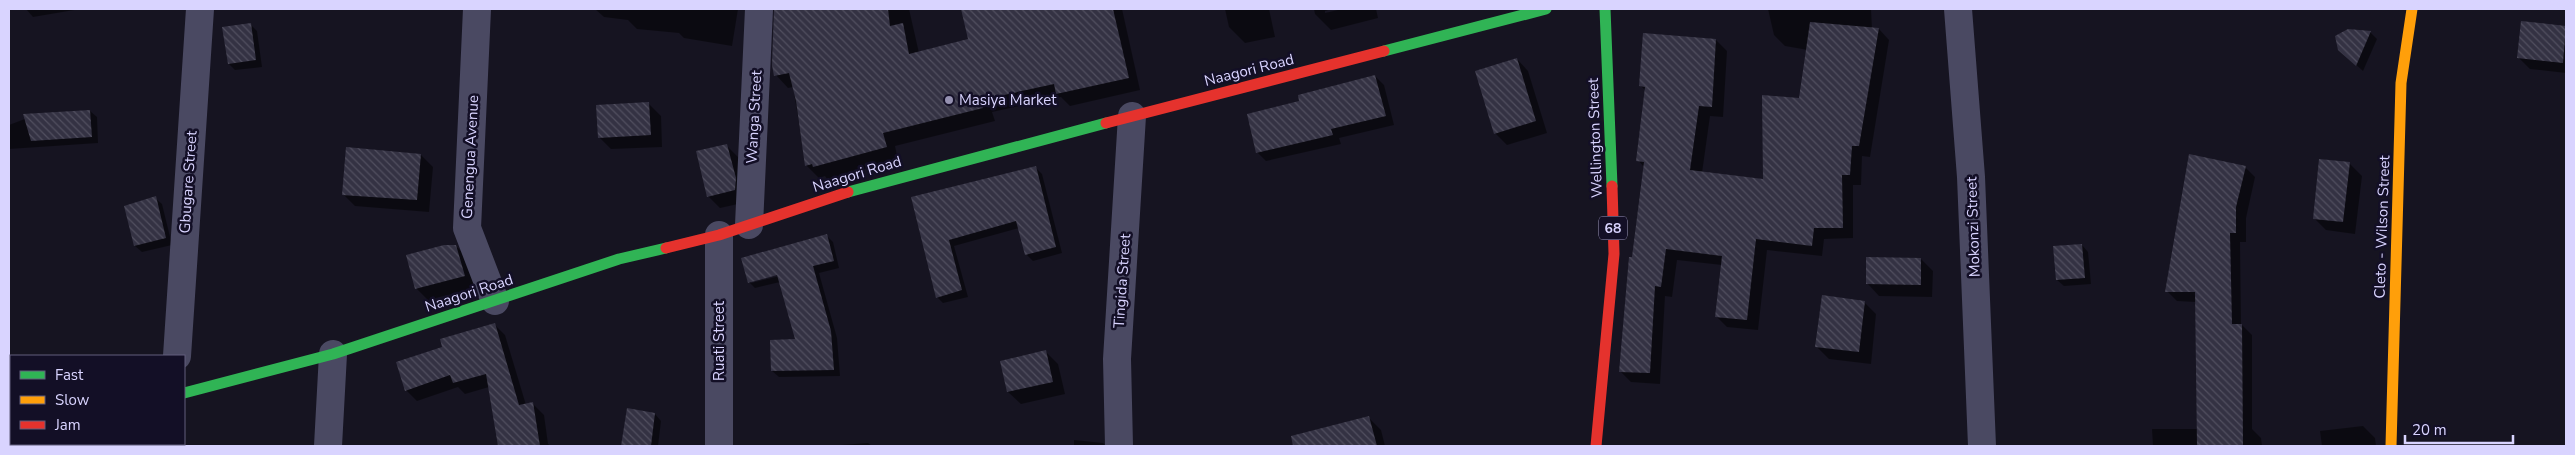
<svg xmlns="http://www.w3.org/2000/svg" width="2575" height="455" font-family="'Nunito Sans',sans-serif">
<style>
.shadow{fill:#0007;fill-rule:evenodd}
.building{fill:url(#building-back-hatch)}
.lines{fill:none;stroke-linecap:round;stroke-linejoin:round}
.street{stroke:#4a4962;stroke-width:28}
.fast{stroke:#30b455;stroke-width:11}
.slow{stroke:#ff9f0a;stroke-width:11}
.jam{stroke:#e5322d;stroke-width:11}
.poi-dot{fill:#9591b1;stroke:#130f26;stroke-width:2}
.labels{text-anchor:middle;stroke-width:5;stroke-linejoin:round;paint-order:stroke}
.shield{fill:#130f26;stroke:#9e99be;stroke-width:1}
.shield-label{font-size:14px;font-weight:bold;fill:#d9d4ff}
.street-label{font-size:15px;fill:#d9d4ff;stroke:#130f26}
.poi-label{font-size:15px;fill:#d9d4ff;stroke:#130f26;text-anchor:start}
</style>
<defs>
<pattern id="building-back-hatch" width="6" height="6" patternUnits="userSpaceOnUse" patternTransform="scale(1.25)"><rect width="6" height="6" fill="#343243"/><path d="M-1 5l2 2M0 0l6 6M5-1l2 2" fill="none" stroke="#514f5f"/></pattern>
</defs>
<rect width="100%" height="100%" fill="#161421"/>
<path class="shadow" d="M26,9h54l-47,8z
M595,9h143l-6,37 -48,-8 -5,-5 -42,-4 -9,-9 -24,-3z
M774,9h135l10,44 50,-13 -7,-31h160l18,81 -70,16 -9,-9 -69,15 3,9 -100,25 3,14 -71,19 -2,-3 -6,2 -13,-13 -13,-78 -5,1 -12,-13 -3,-10z
M1225,9h44l6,28 -30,6 -16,-16z
M1314,9h18l-7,2v2l17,-4h34l2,9 -47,12 -16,-16z
M1768,9h103l1,20h7l10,11 -19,117 -8,-1 -1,29h-8v53l-29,1 -2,17 -55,-6 -9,80 -31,-3 -11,-11 6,-51 -45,-5 -5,37 -7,-1 -5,88 -29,-2 -11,-11 24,-204 -6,-7 8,-69 -5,-5 75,-46 11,11 -4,66 -13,-1 -8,57 62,7 36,-81 8,-49 -23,-4 -11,-11z
M2522,22l44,5v46l-36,-4 -12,-12z
M250,24l7,7 5,36 -27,3 -6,-6z
M2370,32l7,7 -14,32 -19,-17z
M1517,59l11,12 19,62 -40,12 -12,-12z
M1375,76l9,9 10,40 -55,13 2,6 -75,17 -9,-9 44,-50z
M649,104l12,12 1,31 -51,2 -12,-12z
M90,111l7,6 1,26 -89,6v-24l29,-11z
M727,146l12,12 8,44 -27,6 -12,-12z
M421,155l12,12 -4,45 -74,-6 -12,-12z
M2350,164l12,12 -7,58 -29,-4 -12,-12z
M1035,167l7,7 20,79 -29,8 -7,-7 -7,-26 -65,18 14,51 -25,6 -6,-6 -25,-99z
M2245,167l10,10 -9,41v24h-6l1,82 11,11v94l9,9 1,8h-109l-1,-17h46l-2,-127 -19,-1 -10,-10z
M155,198l7,6 10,41 -30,7 -7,-6 -10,-39z
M827,236l6,6 6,26 -20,5 18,65 3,38 -61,1 -7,-6 -1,-30 25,-1 -16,-58 -25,6 -6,-6 -6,-23zM783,272l1,3 -33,8v-3z
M2082,245l6,7 3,32 -27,2 -7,-6z
M456,246l12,12 8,30 -48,12 -12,-12z
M1921,259l12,12 -1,26 -53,-1 -12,-13z
M1864,302l12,12 -5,50 -42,-5 -12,-12z
M494,324l11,11 21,70 7,-1 11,11 4,29 3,2h-52l-10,-59 -24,7 -7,-7 -41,14 -11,-11 38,-42z
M1046,352l12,12 7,30 -44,10 -13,-12z
M628,410l27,4 6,7 -3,25h-35z
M1369,418l12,12 4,16h-88l-3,-10z
M2363,426l12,12 1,8h-54l-2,-15z
M1074,440l29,3 3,3h-32z
M868,443l4,3h-44z"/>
<path class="building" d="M774,9h114l2,17 13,-3 6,31 59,-15 -7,-30h152l16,69 -73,16 -2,-10 -73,16 2,8 -100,25 4,14 -74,20 -1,-3 -7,2 -9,-65 -7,-28 -15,3 -2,-11z
M2521,21l45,5 -3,37 -46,-5z
M1810,22l69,6 -20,118h-7l-2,29h-8l1,53h-29l-2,18 -56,-7 -9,81 -32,-3 7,-61 -56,-7 -5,38 -6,-1 -5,87 -31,-1 10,-115h3l12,-95 -8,-1 9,-74 -6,-1 4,-53 73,6 -4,68 -13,-1 -9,64 73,9 -1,-84 37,3z
M251,23l5,37 -28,4 -6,-37z
M2348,29l23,2 -15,35 -18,-16 -3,-14z
M1517,58l19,63 -42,13 -19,-63z
M1375,75l11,41 -55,13 2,6 -77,18 -9,-39 52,-13 -1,-6z
M649,102l2,33 -53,3 -2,-33z
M90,110l2,27 -61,4 -8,-27z
M727,144l9,34 -1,12 -28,7 -11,-46z
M346,147l75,7 -4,46 -75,-5z
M2189,154l57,12 -10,41v26h-6l2,91h10l1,122h-46l-2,-154h-30z
M2319,159l31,3 -7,60 -30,-3z
M1036,166l20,81 -31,8 -9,-34 -67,19 13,50 -26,8 -25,-101z
M156,196l10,42 -32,8 -10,-40z
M827,234l7,27 -21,5 18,65 3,39 -63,1 -1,-31 25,-1 -18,-64 -29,8 -7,-25z
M2082,244l3,34 -29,2 -3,-34z
M444,245h12l9,31 -50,13 -9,-34z
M1866,257l55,1v27l-55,-1z
M1822,295l43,6 -6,51 -44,-5z
M495,323l24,82 14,-3 7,44h-42l-12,-72 -33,9 -3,-8 -45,16 -9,-29 46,-15 -2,-8z
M1046,350l7,32 -46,10 -7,-31z
M627,408l28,5 -4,33h-30z
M1369,416l8,30h-84l-2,-10z"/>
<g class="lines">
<path class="street" d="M477,9l-10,219 28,73
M1958,9l13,168 11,269
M749,225l10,-216
M719,235v211
M177,356l23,-347
M328,446l5,-92
M1119,446l-2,-87 15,-243"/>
<path class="fast" d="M1605,9l7,177
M1384,51l162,-42
M848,192l258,-69
M184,393l149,-39 286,-95 47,-11
M9,437l2,-1"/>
<path class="slow" d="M2391,446l10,-363 11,-74"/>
<path class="jam" d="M1106,123l278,-72
M666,248l53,-13 129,-43
M1596,446l18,-192 -2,-68"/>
</g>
<circle class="poi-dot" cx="949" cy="100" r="5"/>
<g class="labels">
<rect class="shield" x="1599" y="216.5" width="28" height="23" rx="4"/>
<g class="shield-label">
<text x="1613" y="233">68</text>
</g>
<g class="street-label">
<text transform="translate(1249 70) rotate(-14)" y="5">Naagori Road</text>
<text transform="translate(754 117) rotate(-87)" y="5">Wanga Street</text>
<text transform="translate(1595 138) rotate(-92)" y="5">Wellington Street</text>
<text transform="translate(470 157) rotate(-87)" y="5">Genengua Avenue</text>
<text transform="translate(857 174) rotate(-17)" y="5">Naagori Road</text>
<text transform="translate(188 182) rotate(-86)" y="5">Gbugare Street</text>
<text transform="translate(1973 227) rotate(-92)" y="5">Mokonzi Street</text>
<text transform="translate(2382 227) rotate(-88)" y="5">Cleto - Wilson Street</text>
<text transform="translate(1122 281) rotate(-86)" y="5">Tingida Street</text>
<text transform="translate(469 293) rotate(-18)" y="5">Naagori Road</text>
<text transform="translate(719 341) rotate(-90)" y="5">Ruati Street</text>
</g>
<g class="poi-label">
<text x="959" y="105">Masiya Market</text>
</g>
</g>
<rect width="2575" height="455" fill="none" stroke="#d9d4ff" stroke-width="20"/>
<rect x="10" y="355" width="175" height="90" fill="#130f26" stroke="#625e7d"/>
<rect x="20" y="371" width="25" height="8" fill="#30b455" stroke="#625e7d"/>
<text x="55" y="380" font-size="15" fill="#d9d4ff">Fast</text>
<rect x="20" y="396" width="25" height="8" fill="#ff9f0a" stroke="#625e7d"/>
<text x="55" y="405" font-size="15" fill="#d9d4ff">Slow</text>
<rect x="20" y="421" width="25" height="8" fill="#e5322d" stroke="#625e7d"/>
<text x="55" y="430" font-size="15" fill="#d9d4ff">Jam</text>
<path d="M2405 435v8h108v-8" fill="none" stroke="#d9d4ff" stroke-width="2.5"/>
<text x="2412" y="435" font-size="15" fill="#d9d4ff" stroke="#130f26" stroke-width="4" paint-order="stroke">20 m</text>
</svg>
